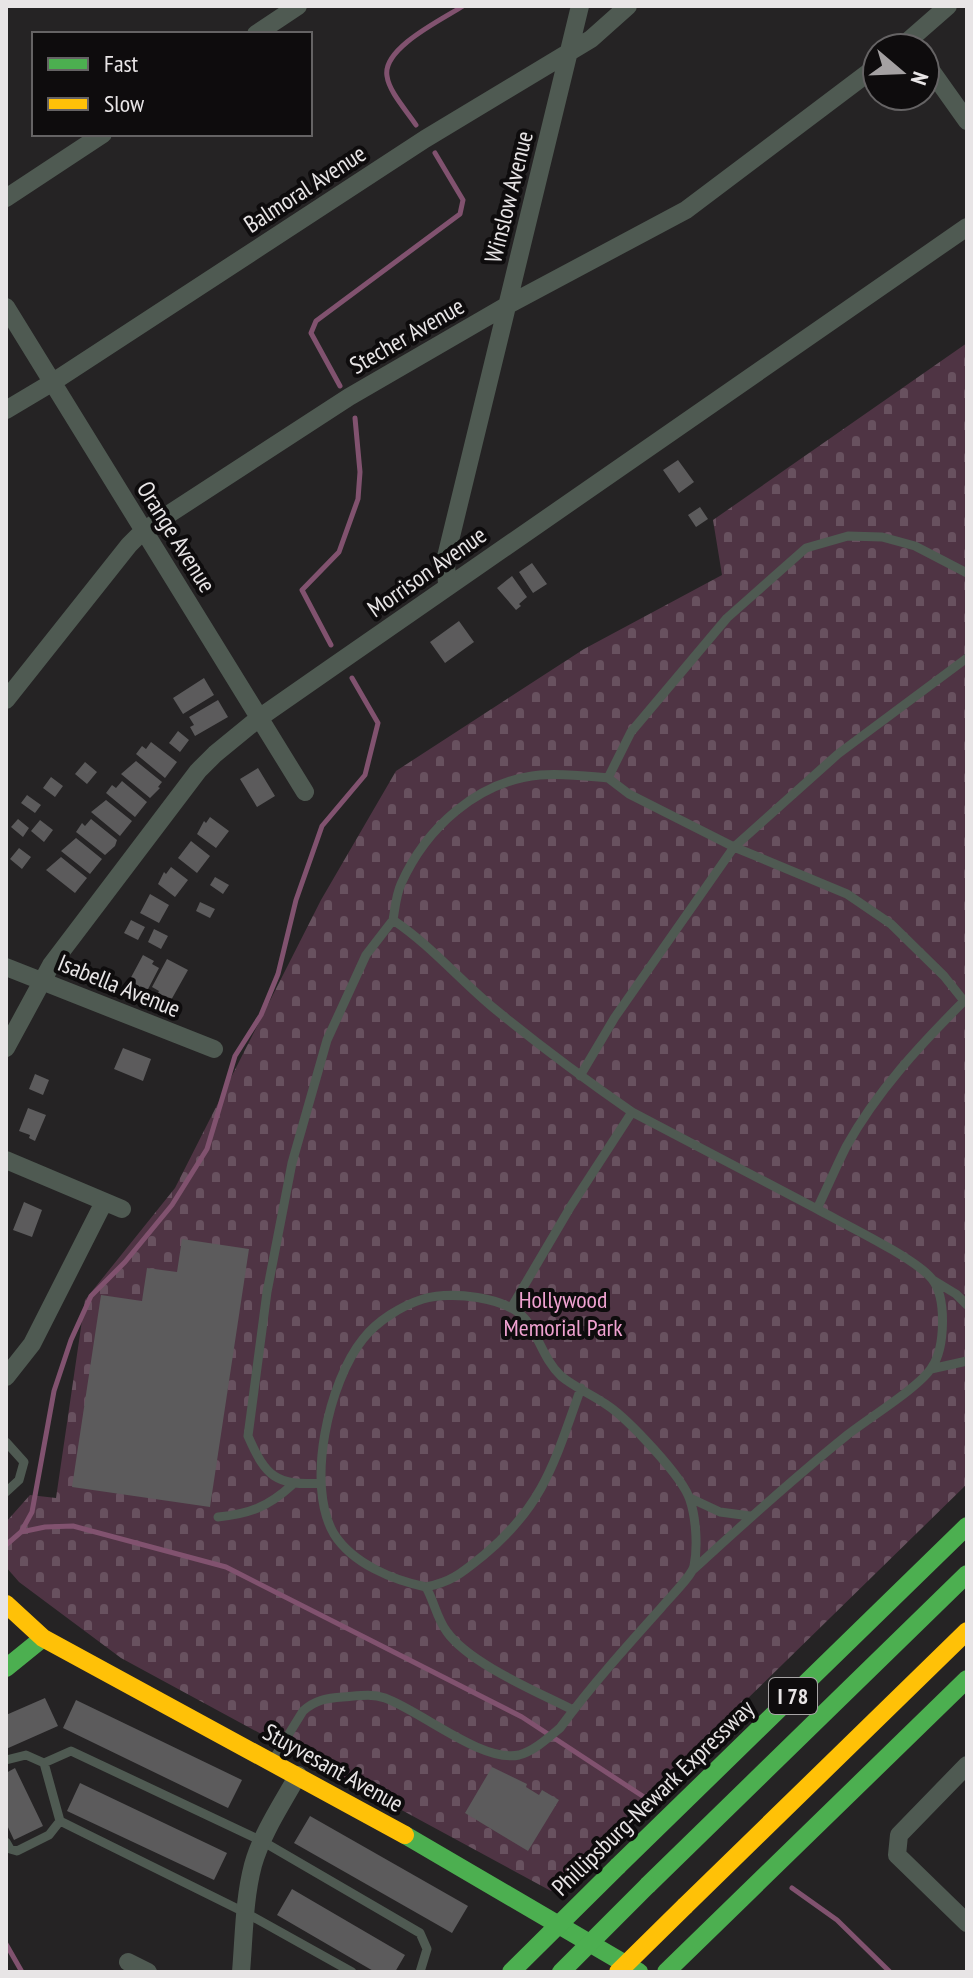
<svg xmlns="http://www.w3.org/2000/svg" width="973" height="1978" font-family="'PT Sans Narrow',sans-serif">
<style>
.cemetery{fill:url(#cemetery-stones)}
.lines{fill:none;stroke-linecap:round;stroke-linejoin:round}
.stream{stroke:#81526f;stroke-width:5}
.building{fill:#5c5b5c}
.lane{stroke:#4f5a52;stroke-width:9}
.street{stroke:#4f5a52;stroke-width:18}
.fast{stroke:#4caf50;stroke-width:18}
.slow{stroke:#ffc107;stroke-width:18}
.fast-bridge{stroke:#4caf50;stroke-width:18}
.slow-bridge{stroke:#ffc107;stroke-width:18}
.labels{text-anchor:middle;stroke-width:8;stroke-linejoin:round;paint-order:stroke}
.shield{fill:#0e0c0d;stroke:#a7a4a5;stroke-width:2}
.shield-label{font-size:22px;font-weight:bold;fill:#e8e5e6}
.street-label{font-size:24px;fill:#e8e5e6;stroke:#0e0c0d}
.park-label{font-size:24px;fill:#f0a2d1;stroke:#0e0c0d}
</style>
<defs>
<pattern id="cemetery-stones" width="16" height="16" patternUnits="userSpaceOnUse" patternTransform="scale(2)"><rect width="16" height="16" fill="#4f3444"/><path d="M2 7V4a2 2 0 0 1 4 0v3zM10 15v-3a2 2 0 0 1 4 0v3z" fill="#68515f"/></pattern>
</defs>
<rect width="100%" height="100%" fill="#252324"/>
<path class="cemetery" d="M967,343v1141l-416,407 -430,-233 -102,-76 -13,-15v-45l24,-27 26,3 29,-198 90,-112 146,-288 75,-129 188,-122 138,-74 -9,-55z"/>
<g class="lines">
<path class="stream" d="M416,125c-9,-14 -27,-33 -29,-49 -5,-28 56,-57 76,-70
M340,386l-29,-53 5,-12 144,-107 3,-14 -28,-47
M331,645l-29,-55 37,-38 19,-53 2,-27 -5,-54
M21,1532l11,-20 22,-121 17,-51 20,-44 34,-34 47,-57 35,-56 28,-93 26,-41 17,-41 18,-74 26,-74 43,-51 13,-52 -26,-45
M6,1545l15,-13 24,-5 28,-1 153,41 296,150 122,80
M792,1888l45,32 53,52
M6,1944l16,28"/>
</g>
<path class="building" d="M678,460l16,22 -15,11 -16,-23z
M700,507l8,12 -12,8 -8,-12z
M532,563l15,21 -14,9 -14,-21z
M512,576l15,21 -8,7 2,2 -5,4 -19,-22z
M459,621l15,21 -29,21 -15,-21z
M204,678l10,17 -31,19 -10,-16z
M218,700l10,17 -33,19 -5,-9 4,-2 -5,-8z
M178,731l11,9 -9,12 -11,-9z
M151,742l26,20 -12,16 -29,-24 6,-8 4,3z
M136,761l26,21 -4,5 2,1 -10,10 -29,-24z
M85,762l12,10 -10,12 -12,-10z
M258,768l17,28 -18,11 -17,-28z
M51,777l12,9 -8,11 -12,-9z
M122,781l25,21 -12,15 -29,-24 6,-8 4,3z
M27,795l14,10 -6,8 -14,-10z
M106,800l26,21 -12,15 -29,-24z
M210,817l19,14 -13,17 -19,-14 7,-13 2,2z
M18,819l11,9 -6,9 -12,-10z
M91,819l26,21 -2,6 -10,9 -29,-23 6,-9 3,3z
M40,820l13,10 -9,12 -13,-11z
M76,838l26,21 -12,15 -29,-23z
M191,841l19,15 -13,17 -19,-15z
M19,848l12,9 -9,12 -12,-10z
M61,857l26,21 -12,15 -29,-23z
M171,867l17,13 -13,17 -17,-13 6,-12 2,2z
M215,877l14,8 -6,9 -13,-9z
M150,894l19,11 -10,18 -19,-10z
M200,902l15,7 -5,9 -14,-7z
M131,920l14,7 -7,13 -14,-7z
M154,929l14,7 -7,13 -13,-7z
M143,955l11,6 -2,3 7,4 -13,25 -18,-10z
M167,959l21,11 -18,32 -13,-7 2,-4 -7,-4z
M123,1048l28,11 -8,22 -29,-12z
M35,1074l14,6 -6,15 -14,-6z
M28,1108l18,7 -11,26 -6,-3 1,-3 -11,-4z
M24,1202l18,8 -10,27 -19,-7z
M182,1239l67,10 -39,258 -138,-20 29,-192 41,6 5,-33 30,4z
M45,1698l13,28 -52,23v-34z
M76,1700l166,80 -14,28 -165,-80z
M492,1767l35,17 -1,3 13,8 3,-5 17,10 -31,51 -63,-38z
M15,1768l28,58 -29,14 -8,-17v-50z
M80,1783l147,70 -13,27 -147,-69z
M310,1816l158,90 -16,27 -158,-90z
M292,1889l113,66 -10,17h-20l-98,-57z"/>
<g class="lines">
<path class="lane" d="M580,1076l35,-59 119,-170 -105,-53 -21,-16
M632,1112l185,97
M933,1280l23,14 11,11
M511,1308l60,-102 61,-94c-49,-34 -96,-69 -142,-107 -33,-28 -61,-61 -97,-85 2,-11 3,-25 8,-36 25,-56 76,-103 139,-109 23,-2 46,1 68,3l23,-46 96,-114 79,-70 42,-12 34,1 33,9 52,27
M931,1369l36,-8
M6,1442l18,20 -5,18 -13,12
M321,1483c-45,3 -55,-6 -73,-47l19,-144 25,-129 35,-123 39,-85 27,-35
M690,1498l30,14 30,4
M218,1517c31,-3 50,-10 74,-32
M694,1569c50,-46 100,-91 152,-133 21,-17 74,-49 86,-69 13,-19 15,-69 0,-88 -17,-21 -88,-55 -115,-70 10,-21 19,-42 29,-62 31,-56 74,-102 118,-146l-20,-25 -53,-52 -44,-30 -113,-47 104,-93 129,-96
M426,1587c26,-5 37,-15 58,-32 61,-51 71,-95 97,-167
M274,1758l29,-47c12,-11 24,-13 40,-14 14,-1 28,-4 42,1 36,13 97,65 134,57 15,-4 29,-17 41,-27 31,-42 66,-81 101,-120 8,-10 31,-32 33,-42 4,-19 2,-48 -4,-66 -7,-23 -62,-81 -83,-95 -14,-10 -33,-18 -46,-29 -17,-16 -22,-39 -35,-56 -19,-24 -76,-29 -103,-21 -22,7 -46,22 -60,40 -34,42 -58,146 -29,195 19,30 59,46 92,53 8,14 11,32 21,45 23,32 91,60 126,78
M6,1760l20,-5 18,8
M6,1842l4,7 7,2 32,-16 11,-14
M352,1972l-106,-59 -186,-92 -16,-58 27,-12 191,90 158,92 7,16 -7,23"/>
<path class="street" d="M256,34l42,-28
M900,48l48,-42
M925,62l42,59
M6,198l97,-64
M6,307l299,485
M6,410l47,-28 372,-243 166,-100 37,-33
M447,587l-1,-30 134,-551
M6,700l123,-155 14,-14 206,-134 157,-91 180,-96 191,-144
M6,967l208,82
M6,1048l45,-83 147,-194 17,-17 44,-36 69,-48 639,-443
M6,1160l116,49
M6,1377l26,-33 72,-142
M967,1765l-68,70 -2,20 70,68
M128,1962l20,10
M241,1972c3,-35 3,-73 12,-107 9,-32 29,-61 45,-90"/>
<path class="fast" d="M6,1668l37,-30
M405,1835l234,137
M618,1866l349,-340
M648,1885l319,-311
M666,1972l301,-293"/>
<path class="slow" d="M6,1604l37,34 362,197
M685,1906l282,-275"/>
<path class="fast-bridge" d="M511,1972l107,-106
M561,1972l87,-87"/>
<path class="slow-bridge" d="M618,1972l67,-66"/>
</g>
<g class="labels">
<rect class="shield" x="769" y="1678" width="48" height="36" rx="6"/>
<g class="shield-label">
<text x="793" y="1704">I 78</text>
</g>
<g class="street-label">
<text transform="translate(305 189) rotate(-33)" y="8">Balmoral Avenue</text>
<text transform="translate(509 197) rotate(-76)" y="8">Winslow Avenue</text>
<text transform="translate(407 336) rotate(-30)" y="8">Stecher Avenue</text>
<text transform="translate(176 537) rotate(58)" y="8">Orange Avenue</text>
<text transform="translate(427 572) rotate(-35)" y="8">Morrison Avenue</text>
<text transform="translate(119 986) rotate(22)" y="8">Isabella Avenue</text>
<text transform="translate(333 1768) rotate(29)" y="8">Stuyvesant Avenue</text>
<text transform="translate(653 1798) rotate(-44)" y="8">Phillipsburg-Newark Expressway</text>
</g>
<g class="park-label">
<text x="563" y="1308">Hollywood<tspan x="563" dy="28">Memorial Park</tspan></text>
</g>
</g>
<rect width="973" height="1978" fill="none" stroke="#e8e5e6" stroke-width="16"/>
<rect x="32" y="32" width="280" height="104" fill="#0e0c0d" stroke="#656364" stroke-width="2"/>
<rect x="48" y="58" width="40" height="12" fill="#4caf50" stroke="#656364" stroke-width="2"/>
<text x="104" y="72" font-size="24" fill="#e8e5e6">Fast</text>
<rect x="48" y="98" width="40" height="12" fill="#ffc107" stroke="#656364" stroke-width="2"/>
<text x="104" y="112" font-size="24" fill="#e8e5e6">Slow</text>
<g transform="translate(901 72) rotate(109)"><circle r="38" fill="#0e0c0d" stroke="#656364" stroke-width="2"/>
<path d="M0-6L14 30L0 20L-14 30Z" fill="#a4a1a2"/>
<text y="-12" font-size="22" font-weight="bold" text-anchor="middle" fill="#e8e5e6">N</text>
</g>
</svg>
